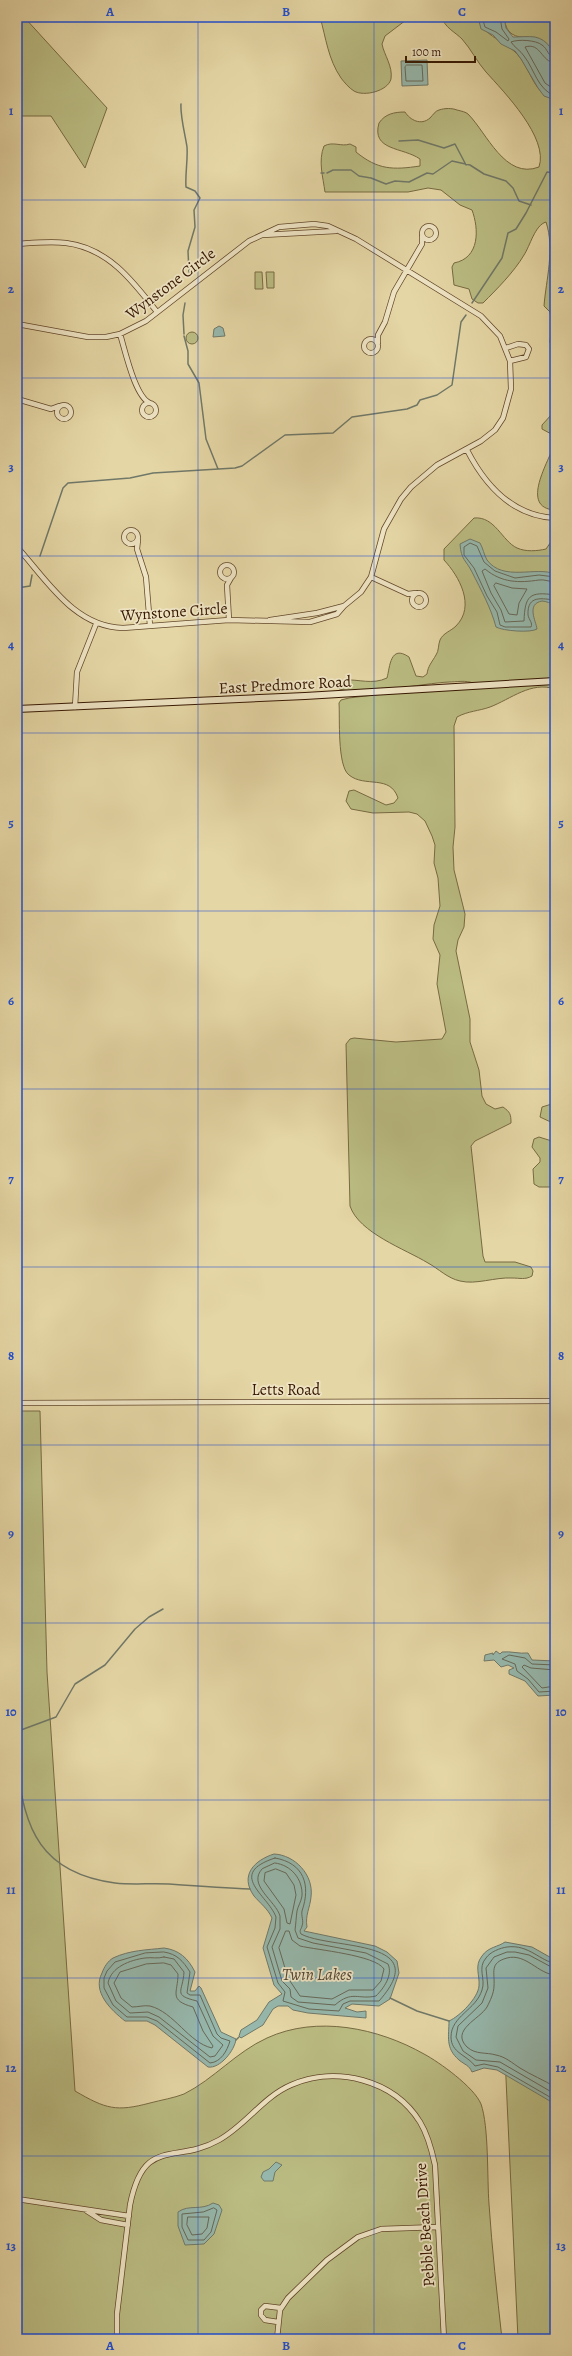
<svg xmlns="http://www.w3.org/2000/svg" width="572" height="2356" font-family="Alegreya,serif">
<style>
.green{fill:#babc82;stroke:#786a42}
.water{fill:#96b8ad;stroke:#707868}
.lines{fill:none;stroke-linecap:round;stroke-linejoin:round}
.shore{stroke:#666857;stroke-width:1}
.stream{stroke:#707868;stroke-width:1.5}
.street-casing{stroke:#62472a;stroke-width:6}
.secondary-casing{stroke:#361701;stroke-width:8}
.street{stroke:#eee4c4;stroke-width:4.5}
.secondary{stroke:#eee4c4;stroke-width:6}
.grid{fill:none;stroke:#1d4ed8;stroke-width:1;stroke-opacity:0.55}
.labels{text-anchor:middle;stroke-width:3.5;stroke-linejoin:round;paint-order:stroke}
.street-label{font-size:16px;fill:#361701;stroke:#eee4c4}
.water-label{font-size:17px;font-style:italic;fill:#534735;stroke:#eee4c4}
.neatline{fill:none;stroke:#1d4ed8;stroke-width:1.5}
.grid-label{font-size:13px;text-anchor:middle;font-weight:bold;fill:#1d4ed8}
</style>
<rect width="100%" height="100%" fill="#e5d6a5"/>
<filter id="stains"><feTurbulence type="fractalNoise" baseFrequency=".005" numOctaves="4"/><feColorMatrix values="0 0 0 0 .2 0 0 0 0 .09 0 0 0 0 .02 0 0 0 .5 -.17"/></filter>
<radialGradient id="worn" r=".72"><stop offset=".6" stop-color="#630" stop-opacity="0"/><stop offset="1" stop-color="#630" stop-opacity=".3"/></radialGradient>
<path class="green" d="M17,17h7l83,91 -22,60 -34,-52h-34z
M320,17h90l-25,19 -3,8c2,11 11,22 9,35 -3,12 -27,18 -37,12 -5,-3 -10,-9 -13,-13 -13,-19 -15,-40 -21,-61z
M442,17h36c1,15 26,25 36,34 18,16 16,40 41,49v336l-13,-7v-4l10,-11 1,-10 1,-52 -4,-10 2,-19 -2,-11 -6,-6c2,-26 11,-57 2,-84 -11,3 -16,24 -22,33 -10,17 -27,34 -41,48h-5l-6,-4 -3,-10 -15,-4 -2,-18 2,-4c26,-5 25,-34 18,-53l-12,-5 -19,-15 -13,-2 -20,4h-83c-2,-15 -7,-31 -1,-46 9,-5 17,1 26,-2l6,3v5c22,18 37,18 64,14v-7c-17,-12 -49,-8 -41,-36 6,-9 15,-11 26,-11 5,8 16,14 25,6 3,-3 5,-7 9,-8 6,-2 13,-2 18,0 4,1 9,2 11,4 19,19 37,66 71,53 10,-29 -35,-75 -53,-95 -9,-10 -15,-23 -24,-33 -7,-7 -18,-12 -20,-22z
M504,17h51v42c-11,-39 -47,-4 -51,-42z
M255,272h7l1,17h-8z
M266,272h8v16h-7z
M186 338a6 6 0 1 1 12 0a6 6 0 1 1-12 0Z
M555,443v67c-36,-2 -6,-49 0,-67z
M474,518c21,-2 28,23 43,30 9,4 20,3 29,1l9,-13v153c-24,-8 -44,10 -65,18 -11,4 -22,4 -33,10l-3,9 1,101 -2,20 1,23 11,44 -1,13 -6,13 -2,11 14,68v23l9,28 3,26 4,8 9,5 8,-2c7,5 8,7 8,16l-36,18 -4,5 12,110 2,6h30l16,5 2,4 -1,5c-7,4 -12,2 -20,2 -17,-1 -36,7 -52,3 -13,-3 -21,-12 -32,-18 -23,-14 -69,-30 -78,-57l-4,-162 4,-5 4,-1 42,4 46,-3 4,-7 -9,-48 3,-29 -7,-16 1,-14 6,-19 -2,-28 -4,-15 1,-18 -3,-9 -7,-15 -8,-7 -8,-2 -36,1 -22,-4 -5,-8 3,-10 5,-1 32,15 8,-2 4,-5c-8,-24 -33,-10 -49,-23 -12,-9 -9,-58 -10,-72l2,-3 8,-2 124,-15c-7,-3 -17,-1 -24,-1 -24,1 -93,15 -112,6l7,-8c15,-1 28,5 43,-2 3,-11 3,-34 22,-21l7,19 7,1 4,-3c1,-8 5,-12 9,-19 3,-4 2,-10 4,-15 3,-7 11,-9 16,-14 20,-20 3,-50 -12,-66v-11z
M555,1103v21l-15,-7 2,-10z
M539,1137l16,5v45h-16l-5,-3 -1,-15 7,-7v-4l-8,-11 2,-8z
M17,1411h23l7,261 28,419c31,18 41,21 75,12 11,-3 24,-5 34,-9 30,-15 52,-42 83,-56 50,-23 111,-10 157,16 15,8 50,33 57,50 8,23 6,74 8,100 3,45 8,90 13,135h-485z
M555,1991v348h-37l-16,-347z"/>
<path class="water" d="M478,17h26l2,11 7,9c7,0 15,-1 22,0 27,6 20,43 20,63l-11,-4 -6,-8 -17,-29 -6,-8 -14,-7 -8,-9 -12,-6z
M427,60l1,25 -26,1 -1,-25z
M219,326l4,2 2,8 -12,1 1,-8z
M470,539l10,4c3,5 4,12 7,17 16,22 49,6 68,14v30c-4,0 -9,-3 -13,-3 -16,3 -6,20 -5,28 -6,4 -34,2 -41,-2 -5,-19 -15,-37 -24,-55 -6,-12 -11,-12 -12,-28z
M496,1651l4,3 2,-2c9,-1 17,2 26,1l4,7 23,1v34l-17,1 -13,-15 -16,-7v-4l5,-2 -6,-3 -7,2 -7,-7 -10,1 1,-6 8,-2v2z
M274,1854c21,1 40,21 37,43 -1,11 -6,18 -4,30l-3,4 71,15 12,6 10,9 2,12 -9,26 -11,7 -27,-2 -7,4 12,4 9,-1v7l-58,-5 -15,-3 -5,-4h-10l-5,3 -10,16 -22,13 -2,-2 2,-6 16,-10 12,-18 13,-8 -8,-9 -11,-37 9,-30c-4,-9 -12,-15 -18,-22 -15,-21 1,-36 20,-42z
M505,1942l27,5 23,13v144l-58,-34 -13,-2 -12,4c-3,-7 -7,-7 -13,-12 -14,-12 -10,-24 -10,-39 11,-5 29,-23 30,-35 1,-11 -5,-20 3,-30 6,-9 16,-9 23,-14z
M164,1948c15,2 24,10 31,24l-5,19h5l4,-5 2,2 20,44 15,7c-1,11 -16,30 -28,28l-53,-42 -8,-4h-22c-14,-11 -33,-29 -23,-48 2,-6 6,-12 11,-15 17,-8 34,-8 51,-10z
M276,2162l6,3 -7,7 -2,9h-9l-3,-4 2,-5 6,-3z
M213,2203l6,2 3,5 -8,24 -10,10 -19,1 -7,-19v-14c11,-8 23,-1 35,-9z"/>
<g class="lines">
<path class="shore" d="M482,17l3,10 11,5 12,9 1,-2 -7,-10 -2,-12
M555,58c-7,-1 -7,-9 -13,-13 -6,-5 -24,-6 -31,-3 3,5 10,9 13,14 11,14 13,33 31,40
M555,63c-14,-1 -14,-21 -30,-16l20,36 10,7
M407,65h15l1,16h-17l-1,-14z
M555,577l-16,-2 -24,3 -20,-7 -11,-9 -7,-16 -7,-3 -6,4v8l10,13 13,28 10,16 3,13 5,2h26c2,-4 -2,-7 -3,-12 -1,-21 15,-16 27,-15
M555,582c-5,0 -11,-3 -16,-2 -20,3 -37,3 -54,-11l-3,2 9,22 10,17 4,12 19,-1c1,-25 5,-30 31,-26
M496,583l16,5 15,1 -8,14 -2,12 -8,-1 -15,-28z
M555,1665l-23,-1 -7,-6 -16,-3 -7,4 13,5 2,7 11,8 11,13 16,-1
M555,1670l-24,-2 -7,-3 -2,2 20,21 13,-2
M275,1858c29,5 36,27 27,53 -1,5 2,10 0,15 -1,4 -3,4 -1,8 30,16 134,4 78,67h-29l-7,3 -4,7 -30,-2 -26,-8 2,-9 -7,-9 -11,-36 8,-19 1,-11c-8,-22 -50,-43 -1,-59z
M275,1863c16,2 28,16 27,33 -1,6 -4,10 -5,15 -1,7 -1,12 -2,19l3,8 15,5 53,10 22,11c5,11 -4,24 -12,32 -18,4 -24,-6 -41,9l-37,-3 -7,-5 -1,-8 -8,-8 -10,-34 8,-18v-13c-4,-15 -33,-31 -18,-47z
M276,1869l10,4 8,12 2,10 -6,29 -3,-1 -3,-14 -20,-28 1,-8z
M286,1931h3l3,9 8,6c17,4 75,9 84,23l-3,12 -8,9h-24l-17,9 -32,-3 -12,-18 -9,-30z
M164,1952c13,2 19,9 26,20l-3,21 3,2h10l17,39 4,4 9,3c-3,10 -9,21 -20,22l-53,-42 -10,-4h-20l-14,-12 -9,-17v-10l3,-7 8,-9 30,-9z
M164,1957l10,2 10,13c-1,20 -12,23 13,29l16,35 10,9 -8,11 -5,1 -51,-40 -11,-5 -18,1 -14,-12 -8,-18c3,-16 22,-23 37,-25 7,-1 12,1 19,-1z
M164,1963l7,2 7,9c0,19 -10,26 15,33l10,24 10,15 -1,2c-23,-5 -38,-36 -62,-42 -6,-1 -12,1 -18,1l-11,-9 -7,-15 6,-11 26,-8z
M555,1963c-14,-1 -26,-19 -48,-16 -7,1 -17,5 -21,11 -9,10 0,21 -4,32 -6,20 -31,26 -31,47 0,16 16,18 24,29l9,-2 14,3 57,33
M555,1969l-26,-14 -14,-3h-8l-13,5 -8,11 2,20 -6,15 -24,23 -2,11 7,14 13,9 24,2 55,32
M555,1975c-17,-1 -29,-22 -48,-17 -18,5 -12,14 -13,28 0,7 -4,15 -7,21 -7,12 -37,23 -20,40 9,8 19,5 29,8 10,2 16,8 24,13 11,7 24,12 35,19
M214,2208l3,2 -6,22 -7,8h-16l-6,-13v-13l21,-2z
M188,2217h21l-2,11 -5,6 -10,1 -5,-10z"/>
<path class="stream" d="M181,104c-1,11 4,30 6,43 1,13 -2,27 -1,40l9,4 5,7 -6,12 1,17 -7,24 1,21
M399,141l19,-1 26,8 11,-4 11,21
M321,173h3
M327,173l6,-3h18l8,6 12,2 15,6 9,-3 14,1 18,-9 6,1 19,-13 18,4 14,9 22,7 7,7 6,13 12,4
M472,303l30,-45 6,-25 8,-4 10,-16 21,-41 8,1
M184,334l-1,-19 2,-12
M184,336l4,15v13l11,19 7,56 12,30
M40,556l23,-68 5,-5 62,-5 23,-5 82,-5 7,-2 43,-31 48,-2 19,-16 55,-8 10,-4 3,-5 17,-5 15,-10 9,-63 5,-7
M17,588l13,-2 2,-11
M17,1763c7,67 24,110 98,120 17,2 36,0 54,1 27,2 54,4 81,5
M17,1763l4,-6 -2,-6 2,-21 35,-13 19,-33 30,-19 30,-36 14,-12 14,-8
M390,1998l27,13 32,10
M236,2040l3,-3"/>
<defs>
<path id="street" d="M422 233a7 7 0 1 1 14 0a7 7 0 1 1-14 0Z
M263,235l73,-4
M17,244c16,-1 33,-3 49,-1 42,5 67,38 91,69
M17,324l71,13h18l14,-3 26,-13 103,-80 30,-14 35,-3 14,2 28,13 125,77 19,20 10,25 1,28 -8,29 -8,12 -14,11 -44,24 -26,22 -10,12 -17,30 -13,48 -10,15 -17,14
M120,334c5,16 15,63 30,69
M364 346a7 7 0 1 1 14 0a7 7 0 1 1-14 0Z
M378,343v-8l7,-13 9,-30 28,-48v-8
M506,348l12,-4 8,1 3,4 -3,8 -16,4
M17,399l34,10 8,-3
M142 410a7 7 0 1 1 14 0a7 7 0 1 1-14 0Z
M57 412a7 7 0 1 1 14 0a7 7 0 1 1-14 0Z
M467,450c18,35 45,66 88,68
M124 537a7 7 0 1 1 14 0a7 7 0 1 1-14 0Z
M138,540l-1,9 9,28 4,49
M17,547c30,33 57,80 106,81l106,-8 81,2 27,-8 7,-8 -27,7 -47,7
M220 572a7 7 0 1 1 14 0a7 7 0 1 1-14 0Z
M371,577l37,17 8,-1
M412 600a7 7 0 1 1 14 0a7 7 0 1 1-14 0Z
M229,620l-2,-35 4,-7
M75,707l2,-35 19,-48
M17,1403l538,-2
M17,2199l112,17
M87,2211l14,9 27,5
M278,2322l-13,-2 -4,-5v-5l4,-4 16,2
M117,2339v-25l13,-109c14,-70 45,-40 89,-65 27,-15 44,-43 72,-55 45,-20 103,-5 129,37 8,13 12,29 15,43l9,174
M277,2339l3,-29 8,-12 39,-38 31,-23 23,-8 57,-2"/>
<path id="secondary" d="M17,709l288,-13 250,-15"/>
</defs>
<use href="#street" class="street-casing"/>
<use href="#secondary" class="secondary-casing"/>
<use href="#street" class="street"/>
<use href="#secondary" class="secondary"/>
</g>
<path class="grid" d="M198,17v2322M374,17v2322M17,200h538M17,378h538M17,556h538M17,733h538M17,911h538M17,1089h538M17,1267h538M17,1445h538M17,1623h538M17,1800h538M17,1978h538M17,2156h538"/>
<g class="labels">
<g class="street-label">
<text transform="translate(170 283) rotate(-37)" y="6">Wynstone Circle</text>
<text transform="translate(174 611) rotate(-4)" y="6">Wynstone Circle</text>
<text transform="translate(285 684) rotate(-3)" y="6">East Predmore Road</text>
<text x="286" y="1395">Letts Road</text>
<text transform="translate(424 2225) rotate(-94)" y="6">Pebble Beach Drive</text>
</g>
<g class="water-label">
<text x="317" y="1980">Twin Lakes</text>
</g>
</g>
<rect width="572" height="2356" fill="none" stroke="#e5d6a5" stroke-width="44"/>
<path d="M406 56v6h69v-6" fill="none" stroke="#361701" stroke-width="2"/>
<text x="412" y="56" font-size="12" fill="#361701" stroke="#eee4c4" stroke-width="3" paint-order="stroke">100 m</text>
<rect x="22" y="22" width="528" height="2312" class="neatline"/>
<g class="grid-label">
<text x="110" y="16">A</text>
<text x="286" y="16">B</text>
<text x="462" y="16">C</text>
<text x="11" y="115">1</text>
<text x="561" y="115">1</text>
<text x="11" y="293">2</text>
<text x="561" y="293">2</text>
<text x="11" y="471">3</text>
<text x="561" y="471">3</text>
<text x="11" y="649">4</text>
<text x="561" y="649">4</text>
<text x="11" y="827">5</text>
<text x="561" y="827">5</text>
<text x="11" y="1005">6</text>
<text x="561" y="1005">6</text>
<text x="11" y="1183">7</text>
<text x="561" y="1183">7</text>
<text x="11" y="1360">8</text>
<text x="561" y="1360">8</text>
<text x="11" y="1538">9</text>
<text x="561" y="1538">9</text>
<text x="11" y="1716">10</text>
<text x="561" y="1716">10</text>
<text x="11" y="1894">11</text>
<text x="561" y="1894">11</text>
<text x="11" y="2072">12</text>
<text x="561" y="2072">12</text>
<text x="11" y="2250">13</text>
<text x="561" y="2250">13</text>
<text x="110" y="2350">A</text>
<text x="286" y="2350">B</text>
<text x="462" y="2350">C</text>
</g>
<rect width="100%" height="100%" filter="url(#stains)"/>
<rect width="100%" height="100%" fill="url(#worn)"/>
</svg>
